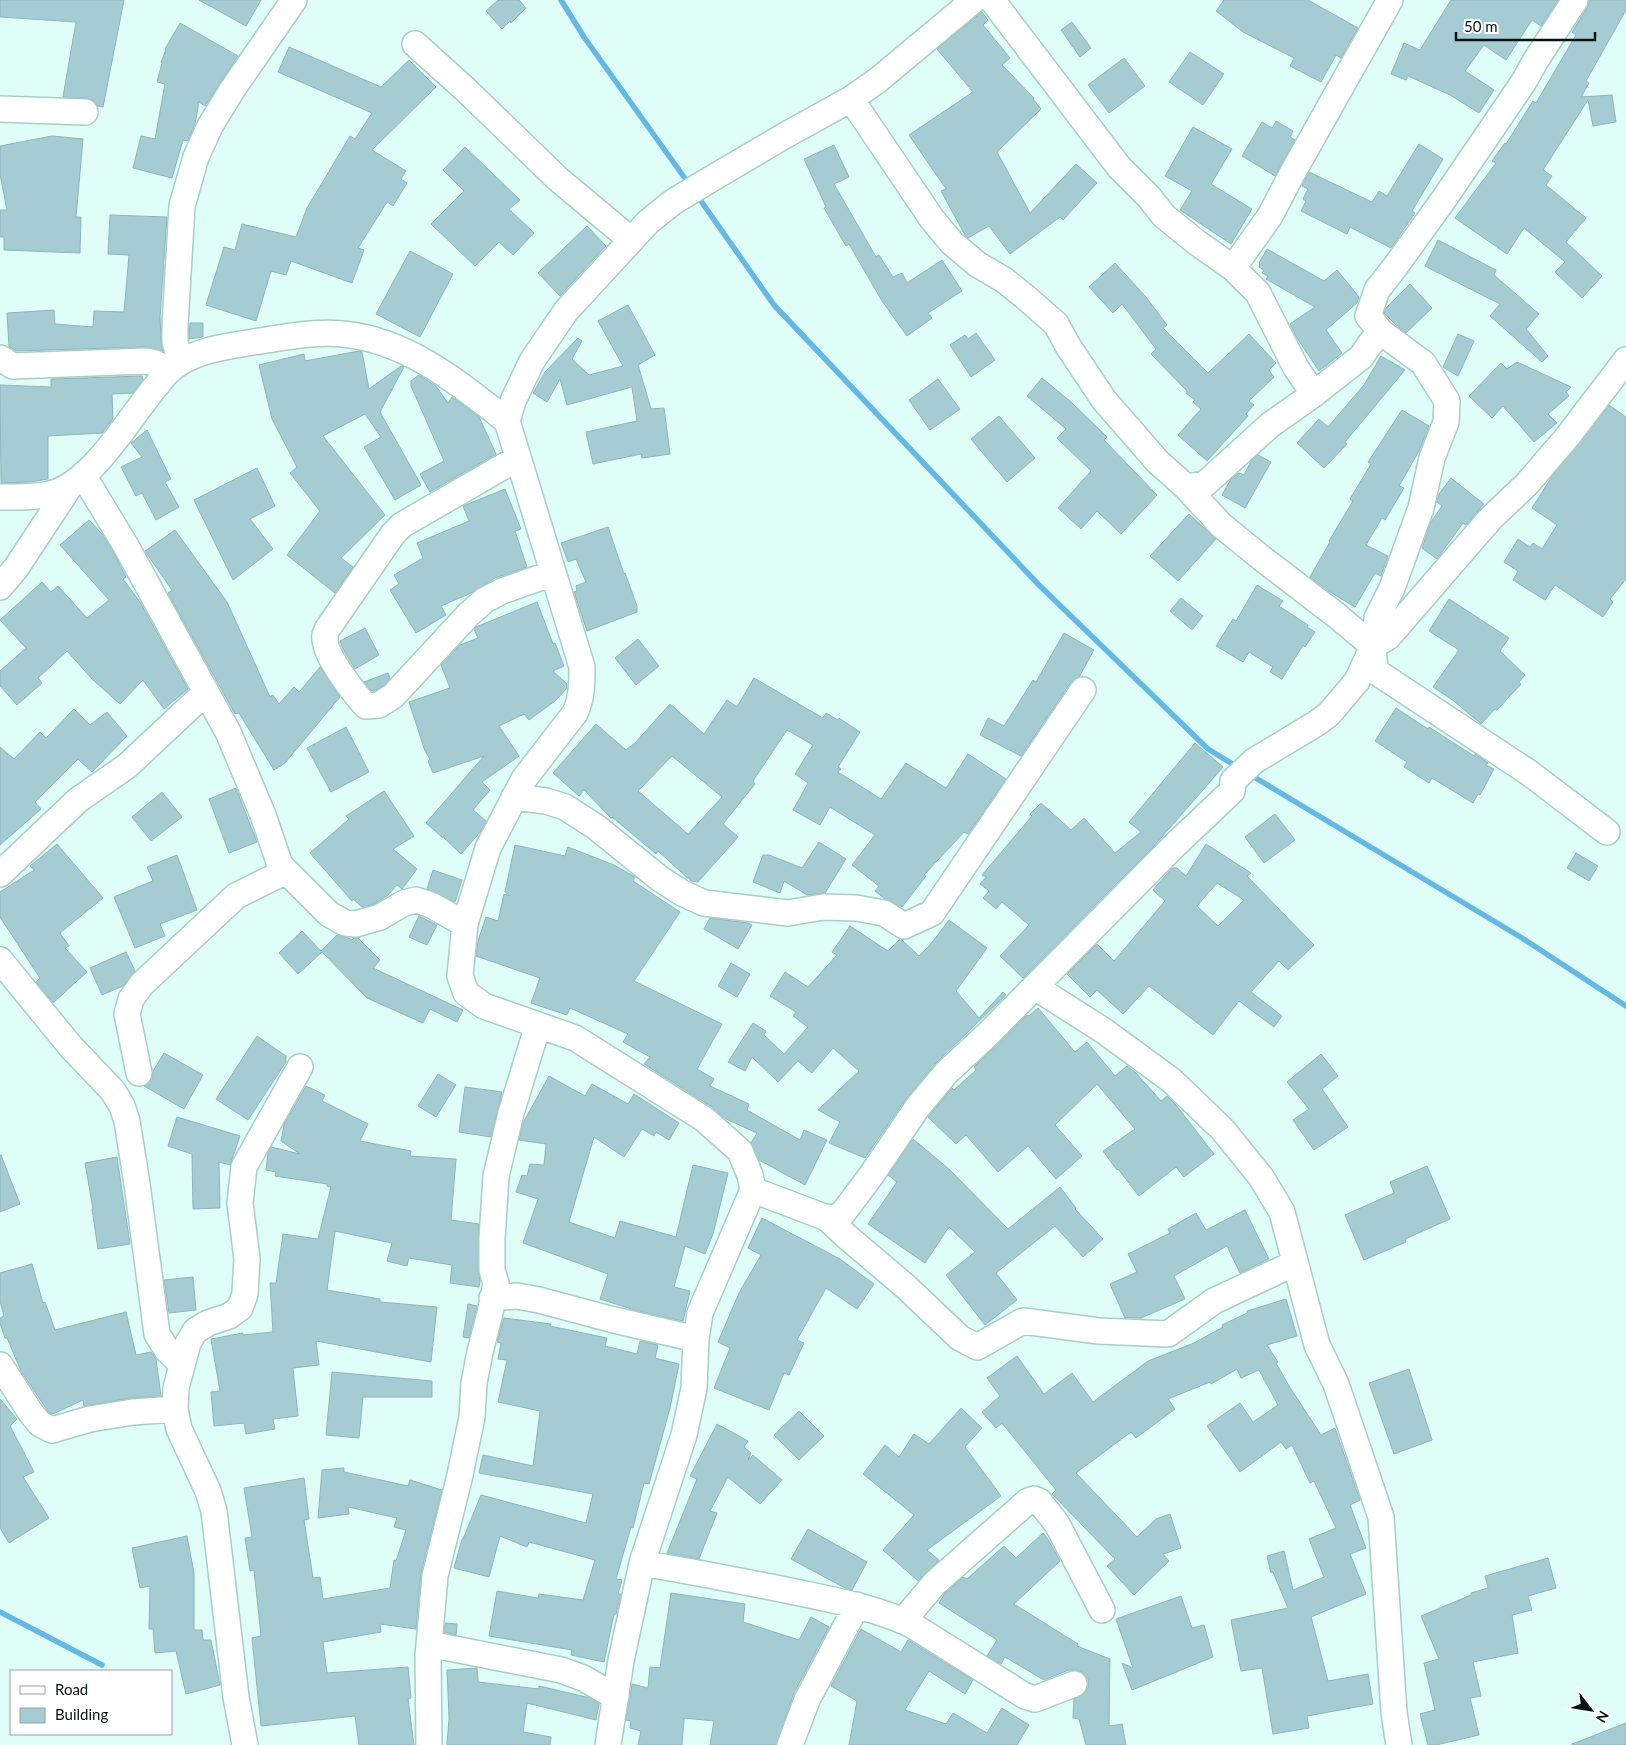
<svg xmlns="http://www.w3.org/2000/svg" width="1626" height="1745" font-family="Lato,sans-serif">
<style>
.lines{fill:none;stroke-linecap:round;stroke-linejoin:round}
.stream{stroke:#64b8e2;stroke-width:5.5}
.building{fill:#a5ccd2;stroke:#8fb5bb;fill-rule:evenodd}
.minor-casing{stroke:#a8cec6;stroke-width:28}
.minor{stroke:#fff;stroke-width:25}
</style>
<rect width="100%" height="100%" fill="#defef7"/>
<g class="lines">
<path class="stream" d="M561,0l23,37 105,147
M696,194l78,111 264,279 170,165 31,19
M1249,774l273,164 104,68
M0,1612l102,53"/>
</g>
<path class="building" d="M0,0h124l-21,107 -5,-1 -5,-6 -7,-2 -23,-1 13,-75 -76,-5z
M199,0h62l-15,26z
M498,0h21l7,8 -15,15 -1,-2 -8,8 -16,-18z
M1224,0h84l50,28 -17,30 -5,-3 -15,27 -31,-16 4,-8 -51,-26 -27,-21z
M1451,0h107l-17,26 -9,-6 -26,40 -22,-15 -19,26 29,19 -15,23 -29,-18 -42,-19 -2,4 -15,-6 13,-31 16,7z
M1590,0h36v10l-40,71 3,2 -8,14 31,-2 4,27 -23,4 -5,-26 -45,70 9,6 -6,9 40,33 -20,24 36,34 -20,22 -27,-26 10,-10 -41,-34 -17,26 -52,-36 41,-55 -4,-2 13,-18 1,1 27,-43 3,2 40,-68 -4,-3 15,-24z
M982,12l6,8 -5,5 27,33 -8,7 32,33 -1,1 8,10 -44,43 33,61 46,-49 21,19 -34,37 -3,-3 -50,37 -21,-28 -21,12 -3,-3 -24,-44 5,-2 -37,-54 64,-43 -36,-43z
M1072,22l19,26 -11,9 -19,-27z
M180,23l58,33 -33,50 -6,-4 -4,22 -7,17 -5,-1 -11,38 -39,-10 8,-32 14,3 10,-55 -8,-2 5,-19 -1,-1 5,-12 -1,-1z
M289,47l92,40 28,-27 27,27 -64,63 34,21 -5,8 6,4 -14,23 -6,-4 -29,46 6,2 -12,33 -61,-22 -5,14 -15,-4 -15,50 -50,-16 18,-58 11,3 7,-26 54,13 11,-29 27,-45 16,-27 5,3 17,-26 -94,-41z
M1190,52l34,22 -21,31 -34,-23z
M1124,58l21,28 -36,27 -21,-28z
M1276,121l17,10 -3,6 5,3 -20,36 -33,-20 20,-34 10,6z
M1193,127l39,22 -21,35 41,25 -21,35 -51,-34 12,-19 -27,-15z
M52,136l31,3 -7,78h5l-1,36 -76,-3v-13h-4v-27h7l-7,-36v-28z
M1419,144l24,15 -31,52 3,2 -24,35 -41,-21 -3,7 -46,-23 5,-10 -3,-2 5,-10 -6,-3 7,-14 63,30 7,-11 8,5z
M834,145l15,32 -15,7 42,73 3,-2 14,22 9,-4 5,10 35,-23 20,31 -34,22 4,5 -25,18 -25,-35 -33,-57 -3,2 -22,-38 2,-1 -22,-48z
M465,147l55,53 -11,9 25,24 -21,22 -14,-13 -24,24 -44,-42 33,-33 -21,-21z
M110,215l57,2 -7,100 1,25 2,9 -18,-4 -128,4 -8,-4 -2,-34 47,-3 1,14 38,3 1,-16 30,1 5,-57 -21,-1z
M587,226l19,20 -46,50 -22,-23z
M1438,240l58,30 -2,5 45,39 -13,15 22,27 -6,6 -52,-46 10,-12 -75,-38z
M1267,249l57,32 13,-11 22,27 -2,6 -31,27 16,23 -23,18 -22,-33 -7,-14 25,-17 -49,-28 2,-3 -6,-3 2,-3 -5,-3 1,-3 -1,-1z
M410,251l43,23 -33,63 -44,-23z
M1115,263l31,34 21,28 -4,3 45,45 41,-39 27,29 -7,7 5,7 -25,24 5,4 -8,9 2,2 -41,45 -29,-26 23,-26 -8,-7 2,-2 -9,-7 1,-2 -36,-37 5,-5 -34,-45 -9,9 -24,-26z
M1410,284l22,24 -26,25 -8,-6 2,-3 -3,2 -13,-13 2,-5z
M628,305l27,50 -17,10 13,44 13,-1 6,46 -28,4 -1,-4 -48,10 -7,-32 51,-11 -5,-34 -65,18 -7,-26 -13,23 -14,-9 12,-21 33,-34 4,3 -10,18 17,16 34,-9 -25,-45z
M190,323h13v14l-14,2z
M976,333l19,27 -24,17 -21,-32 15,-10 3,4z
M1458,334l16,7 -16,35 -15,-9z
M359,351l3,1 7,37 32,-23 3,1 -24,45 41,73 -26,15 -31,-53 17,-10 -16,-23 -42,22 62,79 -44,43 12,9 -18,26 -48,-38 33,-44 -30,-38 7,-6 -25,-48 -13,-54 45,-11 1,7z
M1381,356l24,14 -60,72 2,2 -23,24 -27,-25 22,-24 9,8 36,-42z
M1517,362l54,25 -5,5 3,4 -21,18 9,9 -23,19 -31,-36 -11,12 -23,-22 32,-33 6,6z
M419,375l17,11 12,17 4,-6 27,20 17,37 -66,38 -10,-18 24,-13 -33,-75v-5z
M142,376l1,4 -10,13 -21,1 1,25 -11,14 -54,3v43l-18,3 -29,1 -1,-98 51,2v-8z
M1042,378l29,24 36,35 -3,3 53,55 -36,39 -24,-23 -16,18 -23,-21 33,-37 -34,-33 9,-9 -39,-33z
M938,379l22,30 -30,21 -21,-30z
M1609,405l17,12v162l-16,20 3,3 -10,15 -48,-32 -10,15 -32,-20 5,-9 -14,-9 14,-23 12,8 3,-4 9,6 15,-24 -25,-17 21,-33z
M1402,410l27,16 -10,25 -20,35 5,2 -19,32 -3,-2 -16,27 22,11 -7,20 -6,-3 -20,34 -25,-15 -20,-15 20,-35 -1,-1 24,-40 -3,-2 21,-35 -3,-2z
M999,416l36,42 -28,24 -36,-43z
M147,430l24,49 -6,3 14,25 -23,13 -14,-27 -6,3 -15,-29 21,-10 -11,-14z
M1258,455l13,7 -26,46 -23,-13 9,-16 8,-6 5,2 7,-14z
M257,468l18,38 -25,13 23,30 -40,31 -39,-80z
M1451,478l33,26 -18,21 -3,-2 -26,36 -15,-11 9,-26 11,-16 -5,-4 2,-8z
M505,489l16,40 -6,2 12,36 -32,11 -24,15 -30,13 5,9 -30,18 -26,-43 9,-6 -5,-9 29,-17 -6,-15 52,-22 -6,-15z
M1189,514l27,25 -38,42 -28,-25z
M89,520l14,15 11,18 12,24 -3,2 17,23 48,87 -24,20 -21,-29 -23,24 -28,-25 -25,-28 -29,27 4,5 -25,22 -17,-19v-15l26,-23 -26,-28 42,-38 9,10 7,-6 29,32 22,-18 -49,-55z
M608,527l16,47 1,-1 12,33v6l-50,19 -13,-39 3,-1 -1,-5 10,-4 -10,-23 -8,3 -7,-19z
M175,530l52,72 43,95 3,-2 6,9 15,-17 5,5 21,-25 20,30 -55,66 -11,7 -35,-57 -4,1 -67,-121 4,-3 -27,-39z
M1257,585l26,16 -4,5 29,19 -1,2 8,5 -10,15 -2,-2 -21,34 -12,-7 3,-5 -24,-15 -6,10 -27,-16 17,-27 3,2z
M1181,598l22,18 -11,14 -22,-19z
M1449,599l60,39 -9,13 25,24 -6,7 2,2 -24,26 -2,-1 -14,15 -27,-23 -21,-14 26,-37 -30,-19z
M537,602l16,42 2,-1 9,23 -11,5 14,13v4l-12,13 -26,19 -5,-6 -25,12 20,30 -37,26 8,8 -17,20 13,11 -5,10 -20,23 -17,-16 1,-3 -2,3 -17,-15 58,-67 -51,17 -5,-12 2,-2 -5,-8 -16,-49 41,-14 -9,-23 19,-20 18,-7 -4,-9 2,-2z
M365,628l14,27 -24,14 -12,-20 -3,-8z
M1064,633l30,17 -15,27 -8,5 -50,74 -41,-21 8,-17 16,8 29,-46 3,2z
M638,639l21,27 -23,19 -21,-27z
M388,673l2,5 -6,7 -10,6h-2l-8,-9z
M754,678l69,40 3,-5 12,7 1,-2 21,14 -22,35 3,2 -3,3 43,27 25,-36 40,25 22,-34 38,25 -38,55 -4,-2 -40,43 2,1 -24,31 -17,-8 -10,-8 4,-5 -27,-21 23,-30 -45,-28 -10,18 -27,-15 15,-27 -13,-9 18,-29 -26,-15 -34,51 2,3 -32,40 15,13 -40,45 -7,-1 -33,-30 -2,3 -44,-37 -1,1 -27,-28 -5,6 -26,-23 43,-49 30,26 9,-7 35,-39 34,30 23,-34 10,7zM672,756l50,41 -34,37 -50,-43z
M1396,708l32,21 1,-2 45,29 1,-2 13,9 -2,2 8,4 -14,26 -2,-1 -5,9 -41,-25 -3,5 -25,-16 3,-5 -32,-21z
M74,709l16,16 17,-13 20,24 -35,36 -14,-13 -43,43 6,7 -41,36v-98l14,12 26,-27 6,6z
M346,727l23,45 -38,20 -24,-44z
M1195,743l28,24 -69,79 -131,132 -23,-22 29,-31 -27,-23 -6,7 -13,-11 6,-7 -9,-7 6,-7 -4,-2 50,-59 -2,-2 11,-11 30,27 13,-12 31,35 26,-21 -12,-10z
M236,788l21,54 -28,11 -20,-54z
M384,791l30,45 -21,13 24,20 -15,20 -5,-4 -10,11 -13,8 -12,3 -9,-8 -1,2 -42,-48 39,-34 -3,-3z
M162,792l20,25 -31,24 -19,-24z
M1275,814l20,26 -31,23 -19,-26z
M819,842l27,17 -21,34 -18,2 -23,-14 -4,12 -27,-11 10,-27h6l33,13z
M57,844l46,54 -43,35 9,13 -4,2 22,24 -34,31 -17,-21 4,-4 -40,-61v-25l34,-22 -4,-4z
M1206,844l45,29 -4,3 67,69 -26,25 -9,-9 -28,31 31,24 -8,11 -35,-26 -26,34 -64,-49 -26,28 -26,-24 -7,7 -23,-23 30,-30 17,17 51,-60 -12,-11 19,-22h5l9,8zM1217,883l27,17 -26,26 -21,-20z
M515,845l50,11 3,-9 46,18 21,12 -2,4 47,31 -46,69 88,43 -25,45 17,10 -4,7 39,18 -2,6 53,30 4,-10 23,10 -22,45 -46,-25 -8,-17 6,-10 -31,-14 -14,-12 -68,-43 6,-7 -27,-15 5,-8 -58,-26 -3,7 -36,-12 9,-25 -64,-22 2,-15 8,-24 12,4 6,-27 6,2 -5,-4z
M1576,853l22,13 -9,15 -22,-13z
M177,855l20,55 -37,14 5,12 -30,12 -21,-51 39,-16 -6,-14z
M433,870l29,10 -7,22 -28,-13z
M419,916l18,9 -10,20 -18,-8z
M710,918l38,5 4,2 -14,24 -34,-20z
M949,920l38,28 -31,43 23,27 24,-26 3,3 -71,69 -30,36 -40,58 -36,-15 11,-21 -22,-12 41,-39 -26,-23 -21,25 -14,-12 -20,21 -26,-25 -7,14 -17,-9 25,-39 13,8 -2,4 20,19 24,-27 -15,-11 3,-4 -26,-16 15,-24 23,15 29,-32 -5,-3 18,-26 38,25 12,-12 2,1 17,16 11,-11z
M302,931l19,20 16,-16 12,3 3,2 2,-2h4l22,22 -7,8 90,42 -6,12 -27,-13 -7,14 -56,-25 -45,-46 -24,22 -19,-21z
M126,952l9,19 -12,15 -21,9 -12,-27z
M731,963l19,11 -13,23 -19,-11z
M1038,1008l37,44 12,-10 28,34 12,-10 8,6 26,29 6,-5 9,9 38,49 -30,23 -8,-10 -37,29 -21,-27 -1,1 -14,-19 32,-22 -38,-45 -42,41 27,31 -26,23 -28,-33 -30,26 -32,-37 -10,9 -28,-27 24,-29 2,2 22,-20 -2,-3 53,-52 2,1z
M257,1036l29,20v6l-38,58 -32,-21z
M164,1053l39,22 -19,34 -40,-23 5,-3 3,-5 1,-7z
M1321,1054l17,22 -16,13 26,38 -34,23 -21,-30 16,-11 -22,-27z
M438,1074l18,11 -20,32 -18,-11z
M549,1076l36,20 7,-12 36,20 6,-10 45,29 -10,17 -13,-8 -2,4 -12,-7 -18,28 -30,-20 -25,85 46,16 5,-17 56,16 17,-72 35,8 -15,61 -8,20 -20,-8 -11,41 16,4 -7,30 -42,-9 -41,-13 8,-25 -85,-31 15,-44 -22,-7 6,-17 5,1 3,-12 14,1 2,-21 -27,-4 4,-17z
M306,1086l19,9 -3,6 46,23 -8,17 51,10 -1,5 46,3 -5,61 28,4 -1,46 2,11 -1,6 -29,-4 2,-18 -43,-7 -2,8 -20,-5 5,-18 -57,-12 -8,59 53,9v3l57,5 -6,55 -115,-21 3,24 -26,3 5,48 -25,3 2,10 -29,5 -2,-11 -30,3 -3,-34 9,-1 -9,-52 32,-6v2l30,-3 -3,-49h6l7,-49 35,5 13,-52 -4,-1v-2l-52,-8 1,-4 -10,-2 2,-17 3,-6 29,7 -19,-13 3,-16z
M465,1087l37,5 -11,45 -32,-5z
M177,1117l63,19 -10,29 -11,-3 1,46 -27,1 -1,-55 -24,-8z
M913,1139l36,30 59,60 52,-42 16,21 -1,1 28,30 -20,18 -28,-31 -59,47 21,27 -32,25 -39,-50 29,-23 -26,-25 -24,36 -57,-39 29,-42 -9,-7z
M0,1155h1l19,49 -20,8z
M117,1157l13,87 -32,5 -6,-40h1l-8,-46z
M1427,1166l23,53 -45,20 1,3 -42,18 -19,-45 49,-22 -4,-11z
M1245,1210l24,49 -29,14 -13,-27 -53,30 11,23 -44,19h-16l-15,-34 27,-12 -9,-18 42,-21 -2,-4 28,-16 10,17z
M762,1218l78,41 34,25 -17,25 -31,-21 -29,52 7,3 -15,32 -5,-2 -15,37 -55,-22 16,-40 -12,-6 21,-49 22,-38 -13,-7z
M32,1264l11,39 2,-1 10,28 71,-18 10,43 15,-3 5,7 5,37 -30,2 -47,8 -1,-6 -30,14 -4,-1 -28,-42 -14,-33h-2l-5,-15v-5l4,-2 -4,-15v-28z
M193,1277l3,33 -27,3 -5,-33z
M1286,1299l11,37 -30,9 11,17 -2,1 13,23 32,49 14,-7 25,72 -10,5 16,43 -16,6 16,40 -55,23 17,64 40,-7 5,30 -66,12 2,12 -36,6 -11,-66 -21,3 -10,-51 57,-12 -15,-36 -2,1 -4,-17 17,-5 9,39 31,-13 -15,-38 27,-11 -22,-47 -4,2 -18,-38 -6,4 -5,-7 -41,30 -33,-46 33,-23 13,19 25,-17 -19,-35 -18,8 -4,-9 -26,15 -1,-2 -42,17 7,10 -39,29 -5,-6 -55,41 61,64 19,-18 14,-5 11,34 -18,6 6,7 -35,34 -27,-29 8,-7 -63,-65 4,-4 -54,-67 -6,5 -14,-16 18,-16 -13,-18 30,-22 27,38 28,-21 21,29 55,-41 46,-18 29,-16 -1,-2 25,-12v-2z
M468,1304l9,2 -8,32 -6,-1z
M504,1318l47,6 -1,2 57,12 -2,8 32,8 3,-13 18,4 -3,13 24,6 -9,44 -21,76 -5,-1 -11,45 -2,-1 -15,52 6,1 -4,14h3l-5,20h-2l-10,48 -33,-7 1,-5 -83,-14 8,-45 41,7 1,-4 44,6 12,-40 -66,-18 -2,5 -27,-11 -11,41 -35,-9 8,-29h1l18,-44 105,28 7,-29 -114,-21 4,-18 50,11 7,-55 -42,-9 9,-42 -9,-1 3,-16 -4,-1z
M1409,1369l23,71 -38,14 -25,-71z
M332,1372l100,9v16h-69l-4,41 -33,-3z
M0,1399l17,20 -7,7 24,46 -11,5 26,41 -40,25 -9,-15z
M961,1408l21,20 -17,19 36,49 -74,54 12,10 -21,21 -35,-31 31,-35 -51,-41 22,-29 14,12 15,-23 15,10z
M799,1411l25,25 -25,24 -25,-25z
M717,1424l31,17 -4,6 7,6 -3,7 5,-5 29,25 -22,24 -32,-27 -18,34 7,2 -18,46 -32,-6 30,-74 -7,-3z
M344,1468v4l64,14 2,-6 32,10 -21,83 -5,56 -36,-5 1,8 -58,10 4,31 81,-6 3,31 -3,1 6,46h-55l-4,-29 -94,10 -9,-88 9,-2 -7,-66 -4,1 -5,-33 7,-1 -8,-49 60,-10 5,41 -5,1 9,58 7,-1 3,22 67,-11 4,-28 2,1 10,-31 -12,-3 3,-9 -49,-11 1,7 -31,4 4,-48z
M808,1529l59,33 -15,28 -7,-2 -54,-29z
M1043,1533l5,6 12,22 -46,43 64,40 -1,2 33,13 -1,67 13,-2 4,21h-40l-7,-26 -6,-1 1,-19 11,-6 3,-6v-8l-5,-6 -6,-3h-8l-25,10 -39,-23 -4,7 -14,-8 10,-16 -58,-37 6,-10 18,-16 4,2 37,-33 12,12z
M187,1536l7,37v57h8l1,10h8l9,45 -34,9 -10,-43 -21,2 -2,-24h-4l1,-43 -10,2 -8,-40z
M1548,1558l8,30 -28,8 4,14 -20,5 6,38 -45,9 8,34 -11,2 9,37 -43,10h-8l-8,-31 15,-4 -11,-47 15,-4 -18,-43 50,-21v-2l17,-5 -3,-12z
M671,1593l74,11 -2,18 56,18 12,-23 18,10 -35,66 -18,52h-66l4,-24 -30,-3 -2,27h-44l3,-14 -11,-3 1,-7 -5,-1 6,-36 16,4 2,-21 10,1z
M1181,1596l11,32 12,-3 9,32 -81,33 -10,-27 11,5 -17,-49z
M445,1623l12,1 -1,11 -12,-3z
M861,1629l40,23 7,-12 65,40 -8,14 -36,-23 -24,39 41,14 7,-11 34,20 15,-25 27,17 -12,20h-168l8,-44 -26,-15z
M477,1668l1,14 61,7v-3l51,12 9,6 -3,16 -69,-17 -4,29 28,5 -1,8h-103l2,-27 -2,-48z
M1626,1723v22h-54v-1z"/>
<g class="lines">
<defs>
<path id="minor" d="M992,0l127,167 30,30 15,19 32,26 37,26 25,25 38,75 18,26
M415,44l51,46 92,89 73,61
M851,99l81,120 20,24 25,21 27,16 20,16 32,28 12,22 36,54 54,62 28,25 35,38 43,35 72,55 37,31
M0,109l85,3
M1233,268l37,-52 23,-44 97,-172
M1381,332l42,31 24,38 -1,21 -14,36 -11,50 -29,80 -15,30 -4,28 2,25 153,101 79,60
M0,358l13,8 133,-5 9,2 15,7
M181,362l-6,-20v-17l7,-119 14,-49 14,-31 22,-36 62,-90
M518,458l-116,67 -9,9 -65,94c-2,4 -4,8 -3,11 0,17 29,54 41,67l13,-1 14,-9 76,-82 16,-14 17,-9 51,-18
M83,475l43,71 102,186 35,83 17,50 49,49 16,9 11,1 24,-7 24,-14 12,-3 15,5 34,19
M1186,487l19,-3 65,-59 44,-31 47,-37 9,-13 11,-12 -13,-16 9,-26 18,-23 49,-68 79,-116 13,-23 39,-60
M0,497c16,0 33,1 49,-3 42,-8 80,-76 107,-108 5,-6 9,-12 15,-17 23,-19 53,-22 82,-27 29,-4 60,-11 90,-8 64,6 116,49 164,87
M0,587l16,-19 54,-82
M514,797l32,4 19,6 31,20 63,51 23,15 22,10 84,10 35,-6 33,1 28,5 20,13 28,-13 151,-223
M0,874l78,-74 49,-34 79,-74
M0,960l71,87 42,44 9,15 5,15 10,63 20,150 10,16 15,14
M1035,987l69,44 67,49 52,50 38,47 21,35 35,133 19,39 45,133 13,195 5,33
M139,1073l-12,-59 4,-15 11,-15 94,-88 50,-25
M753,1190l74,28 10,-1 6,-4 27,-36 47,-69 29,-35 41,-38 188,-190 57,-54 1,-10 21,-20 63,-38 12,-9 28,-33 16,-35 15,-9 103,-119 36,-34 41,-48 58,-76
M827,1218l19,18 59,50 55,52 17,9 46,-26 76,10 69,3 46,-33 81,-38
M492,1298l25,-2 22,4 71,19 86,20
M0,1365l31,48 9,11 12,6 38,-11 43,-7 42,-3
M642,1563c52,9 105,19 158,30 38,8 75,15 110,31l115,72 10,3 39,-15
M903,1621l32,-38 93,-82 6,-2 5,2 18,23 45,86
M429,1644l132,26 22,8 33,19
M245,1745l-9,-48 -22,-186 -6,-20 -29,-62 -4,-20 1,-21 12,-45 7,-12 13,-8 21,-7 11,-8 5,-14 2,-35 -7,-56 4,-36 56,-100
M429,1745l-1,-89 7,-80 25,-101 12,-58 2,-34 6,-31 10,-39 6,-30 -4,-13v-31l4,-63 15,-63 27,-88
M608,1745l13,-84 21,-98 42,-128 10,-47 2,-49 4,-26 53,-123 -3,-15 -10,-24 -36,-32 -129,-81 -91,-32 -18,-13 -6,-17 5,-52 23,-76 36,-69 51,-66c7,-15 7,-29 7,-46l-75,-246 6,-20 19,-40 34,-50 82,-89 25,-20 28,-17 83,-49 67,-37 27,-19 96,-80
M790,1745l17,-45 50,-95"/>
</defs>
<use href="#minor" class="minor-casing"/>
<use href="#minor" class="minor"/>
</g>
<rect x="10" y="1670" width="162" height="65" fill="#ffffff" stroke="#9ba19f"/>
<rect x="20" y="1686" width="25" height="8" fill="#ffffff" stroke="#9ba19f"/>
<text x="55" y="1695" font-size="15" fill="#051310">Road</text>
<rect x="20" y="1708" width="25" height="15" fill="#a5ccd2" stroke="#9ba19f"/>
<text x="55" y="1720" font-size="15" fill="#051310">Building</text>
<g transform="translate(1591 1710) rotate(121)" stroke="#ffffff" stroke-width="4" paint-order="stroke">
<path d="M0-4L9 19L0 12L-9 19Z" fill="#051310"/>
<text y="-8" font-size="14" font-weight="bold" text-anchor="middle" fill="#051310">N</text>
</g>
<path d="M1456 32v8h139v-8" fill="none" stroke="#051310" stroke-width="2.5"/>
<text x="1464" y="32" font-size="15" fill="#051310" stroke="#ffffff" stroke-width="4" paint-order="stroke">50 m</text>
</svg>
